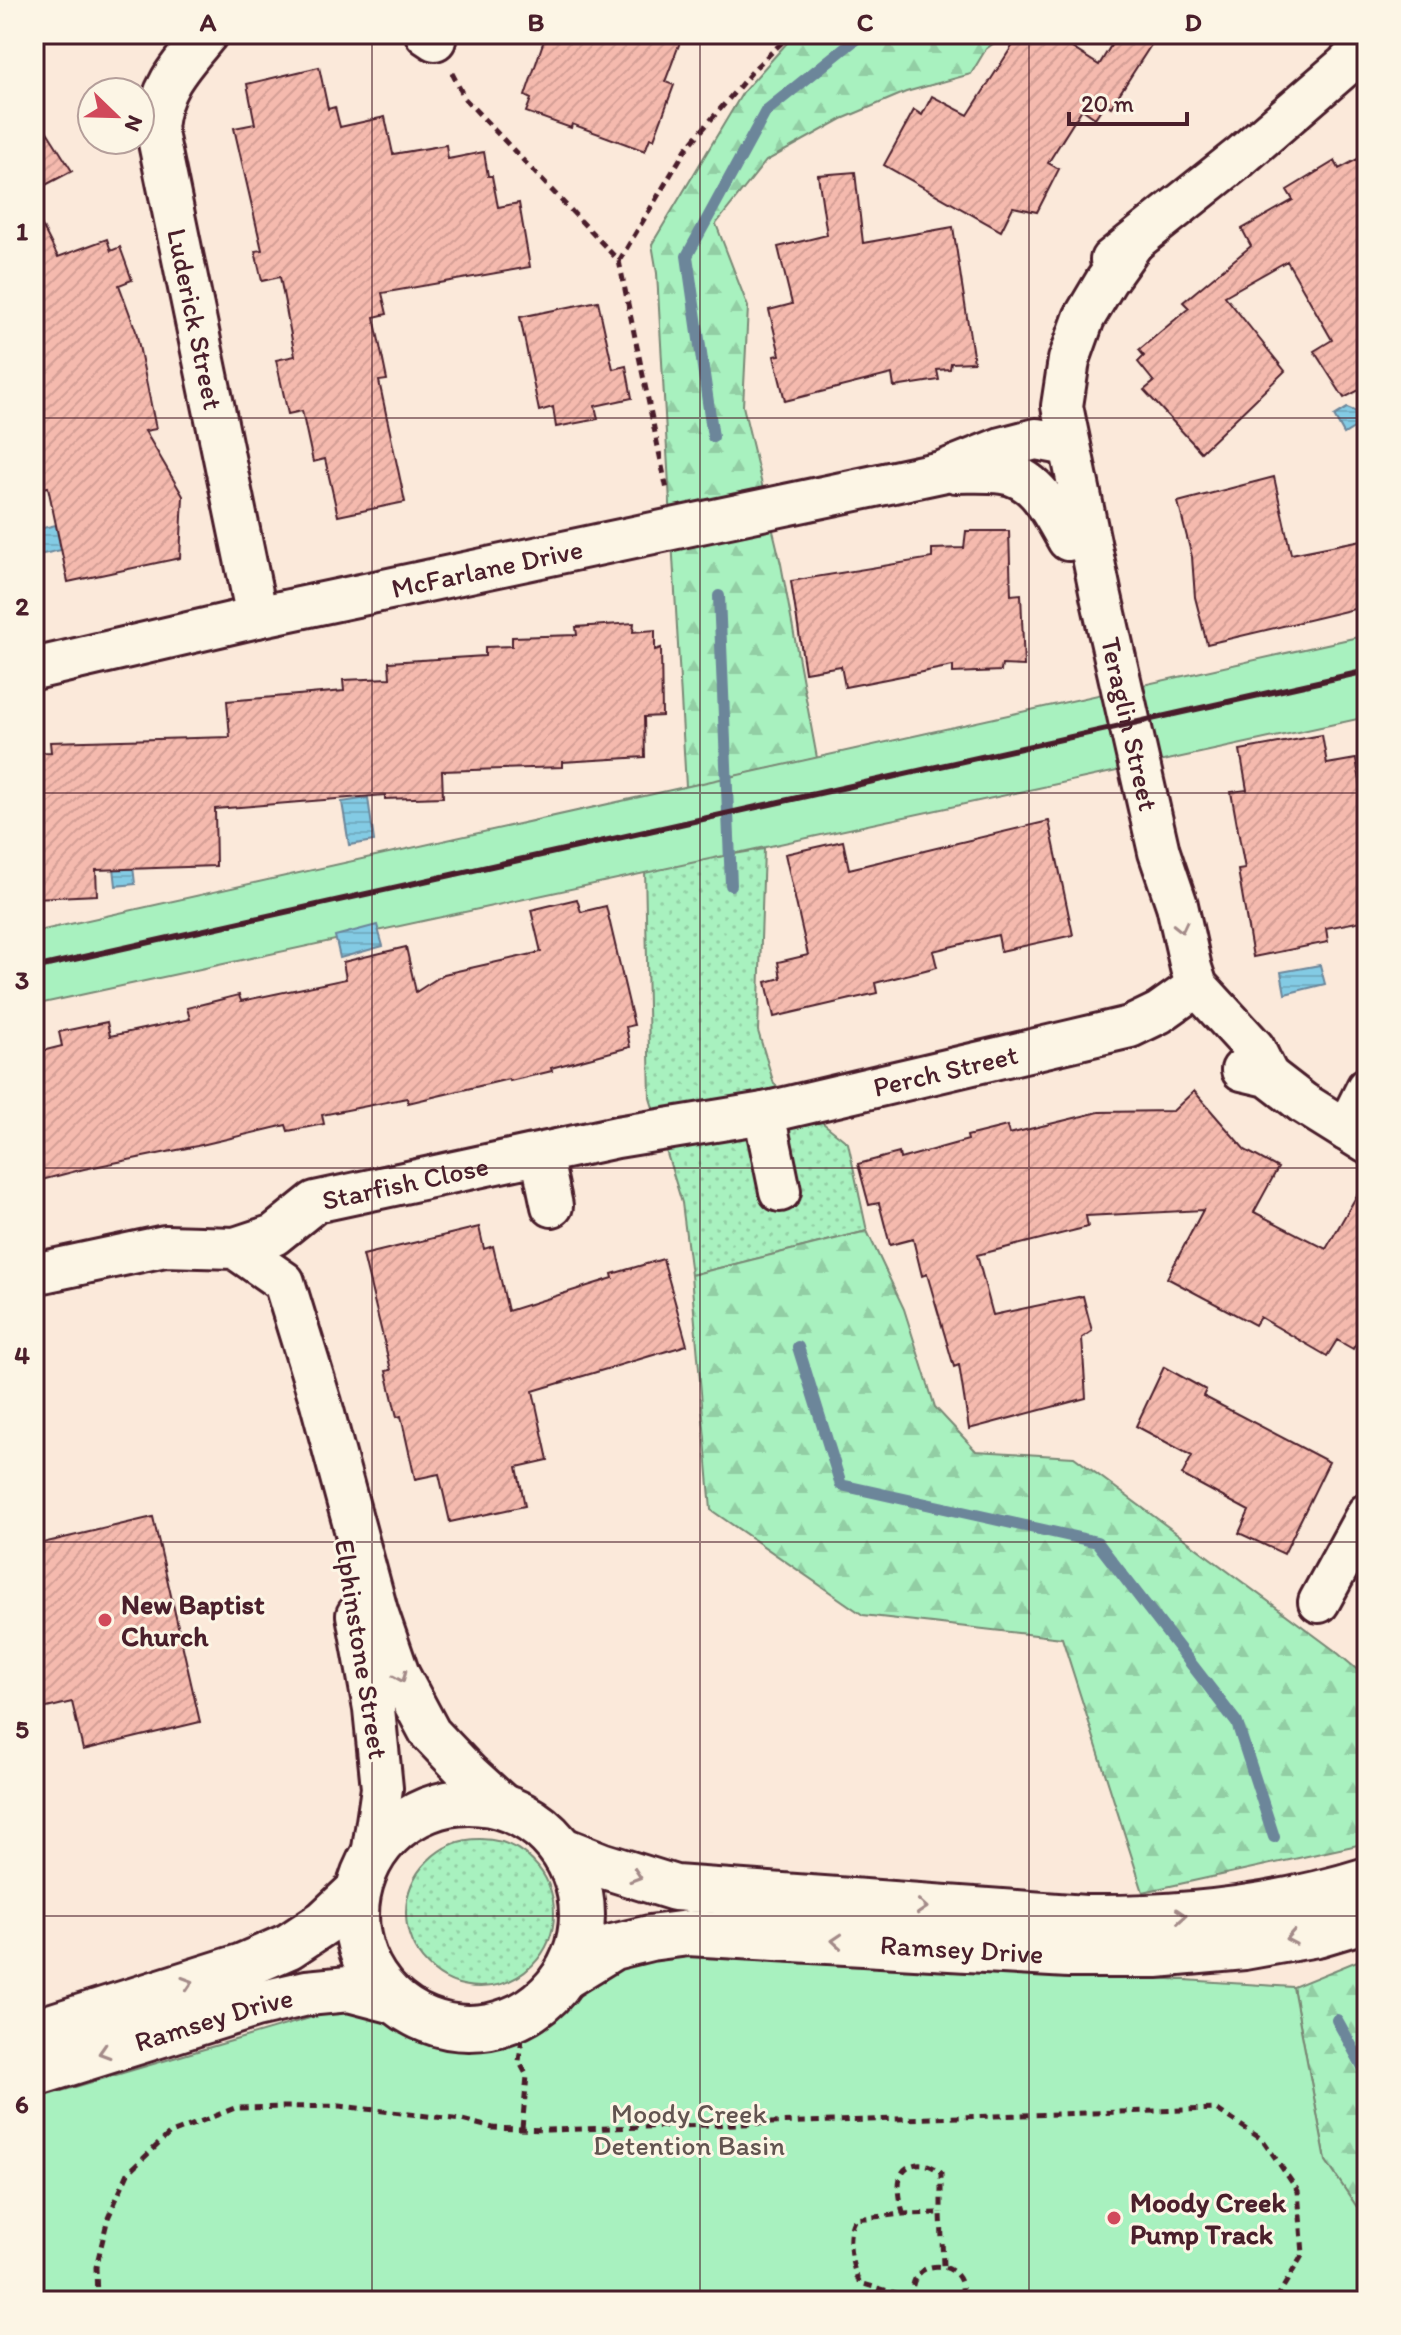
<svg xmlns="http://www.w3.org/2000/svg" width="1401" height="2335" font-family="Itim,sans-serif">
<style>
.grass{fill:url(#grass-dots);stroke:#798875;stroke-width:2}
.forest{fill:url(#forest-firs);stroke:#798875;stroke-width:2}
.green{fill:#a8f1bf;stroke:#798875;stroke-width:2}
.water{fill:url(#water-rules);stroke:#6c869a;stroke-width:2}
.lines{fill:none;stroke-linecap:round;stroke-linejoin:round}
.stream{stroke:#6c869a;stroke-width:12}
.building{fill:url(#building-hatch);stroke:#4a1f2b;stroke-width:2}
.minor-casing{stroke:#4a1f2b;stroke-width:46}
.secondary-casing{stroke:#4a1f2b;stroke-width:50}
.path{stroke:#4a1f2b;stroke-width:5;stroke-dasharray:8 6;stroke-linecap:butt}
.minor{stroke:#fcf5e5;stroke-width:40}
.secondary{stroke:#fcf5e5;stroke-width:44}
.rail{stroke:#4a1f2b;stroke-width:6}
.oneway{stroke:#a38a88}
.grid{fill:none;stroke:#4a1f2b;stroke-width:2;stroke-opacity:0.55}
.poi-dot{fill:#d1495b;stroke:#fcf5e5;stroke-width:3}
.labels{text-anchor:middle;stroke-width:6;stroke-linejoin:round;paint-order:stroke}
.street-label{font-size:28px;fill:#4a1f2b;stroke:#fcf5e5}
.poi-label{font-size:28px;font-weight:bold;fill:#4a1f2b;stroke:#fcf5e5;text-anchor:start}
.park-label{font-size:28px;fill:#625450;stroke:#fcf5e5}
.neatline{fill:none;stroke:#4a1f2b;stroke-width:3}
.grid-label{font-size:26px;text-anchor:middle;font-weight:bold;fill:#4a1f2b}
</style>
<defs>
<pattern id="grass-dots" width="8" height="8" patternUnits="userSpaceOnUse" patternTransform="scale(2)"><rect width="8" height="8" fill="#a8f1bf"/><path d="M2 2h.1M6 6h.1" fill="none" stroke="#92cea4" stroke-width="1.8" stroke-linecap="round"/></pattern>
<pattern id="forest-firs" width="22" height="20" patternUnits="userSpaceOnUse" patternTransform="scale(2)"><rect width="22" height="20" fill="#a8f1bf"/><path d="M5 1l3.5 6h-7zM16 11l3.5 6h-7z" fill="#92cea4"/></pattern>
<pattern id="water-rules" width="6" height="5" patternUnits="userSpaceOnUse" patternTransform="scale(2)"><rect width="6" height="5" fill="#83cbe4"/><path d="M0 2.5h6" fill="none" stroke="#73aec4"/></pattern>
<pattern id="building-hatch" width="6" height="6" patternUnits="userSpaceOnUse" patternTransform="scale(2)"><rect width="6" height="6" fill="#f5baae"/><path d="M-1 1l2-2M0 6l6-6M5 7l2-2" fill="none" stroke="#d49f96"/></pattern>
</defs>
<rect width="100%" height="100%" fill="#fbe9da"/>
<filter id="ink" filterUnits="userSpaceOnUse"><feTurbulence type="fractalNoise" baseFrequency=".0125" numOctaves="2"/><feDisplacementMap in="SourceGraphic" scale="16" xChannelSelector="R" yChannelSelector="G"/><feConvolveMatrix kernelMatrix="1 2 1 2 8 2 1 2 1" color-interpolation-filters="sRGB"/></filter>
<g filter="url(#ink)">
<path class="grass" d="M764,849l-6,182 16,53 74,59 19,88 -176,44 -9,-72 -32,-105 -5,-229z
M406 1913a74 74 0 1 1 148 0a74 74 0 1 1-148 0Z"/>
<path class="forest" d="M795,34h211l-20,15 -15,25 -65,18 -64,27 -76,42 -50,63 32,83 -5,99 38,158 36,194 -131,29 -29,-514 -5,-29 91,-152z
M867,1231l37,78 31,98 41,44 98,6 260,193 33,28v165l-224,49 -81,-254 -199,-23 -152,-105 -20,-235z
M1367,1957v265l-41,-61 -33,-174z"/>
<path class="green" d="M1367,635v82l-1333,288v-73z
M646,1954l260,8 387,25 33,174 41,61v79h-1333v-202l303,-89 64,15 102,15 84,-52z"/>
<path class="water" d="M1347,408l12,5 8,-5v12l-23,14 -10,-18z
M56,525l5,25 -27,6v-26z
M368,798l6,43 -25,4 -7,-43z
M130,838l5,46 -19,2 -5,-46z
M377,925l6,21 -43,12 -5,-22z
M1320,965l5,19 -40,10 -4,-22z"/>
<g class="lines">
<path class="stream" d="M713,437l-26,-181 79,-145 96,-77
M719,596l12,289
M798,1347l43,138 256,57 140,181 37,114
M1337,2020l30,54"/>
</g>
<path class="building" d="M546,34h137l-18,48 9,3 -20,54 -4,-1 -5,13 -73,-27 -1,4 -45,-16 5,-13 -6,-3z
M1020,34h30l49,31 19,-31h40l-47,73 -6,-4 -10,15 -13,-9 -34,54 11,6 -22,43 -24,-5 -12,24 -117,-66 30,-55 8,5 10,-19 36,19z
M319,67l9,42 7,-2 5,20 45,-10 8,37 53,-9 2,14 36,-7 4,24h4l6,31 21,-4 11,64 -148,26 5,21 -13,3 13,63 -8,1 26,121 -67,14 -13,-57 -12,3 -11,-51 -14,3 -12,-54 19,-4 -15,-79 -18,4 -7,-30 7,-1 -28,-122 21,-4 -8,-40z
M34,111l38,60 -38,20z
M1367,154v232l-23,12 -30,-47 18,-11 -45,-79 -62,35 60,75 -84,81 -57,-62 10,-8 -16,-20 6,-6 -5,-6 50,-42 -6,-6 68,-56 -9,-17 51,-29 -6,-10 48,-29 4,8z
M855,172l8,71 90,-16 21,135 -23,1 -1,6 -13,1 2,10 -45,7 -2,-13 -107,27 -11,-45 6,-1 -11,-45 23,-6 -14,-57 49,-12 -9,-60z
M34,210l24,47 49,-18 4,12 9,-4 12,33 -13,5 17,46 20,98 -11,2 38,65 -3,62 -112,24 -20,-95 -14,3z
M598,301l15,68 13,-3 6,32 -37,8 3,13 -42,8 -3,-20 -14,4 -19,-94z
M1274,477l17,77 76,-15v67l-160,38 -12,-47 -3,-40 -14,-55z
M966,531h43l2,64 10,-1 3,72 -22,-1 -1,6 -48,2v-7l-108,21 -4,-21 -36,6 -14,-91 141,-23v-9l32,-1z
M634,623l-1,9 22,-2v20l6,-2 1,68 -18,1 1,40 -83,5v5l-120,4 1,26 -58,2v-4l-170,14 1,57 -120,4 1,25 -63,3v-145l17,-1 -1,-10 180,-5 -3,-36 117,-10 -1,-11 47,-2 -1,-16 96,-6v-9l27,-1v-9l65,-2 -1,-8z
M1322,735l5,29 29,-5 11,60 -11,2 11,61v38l-41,8 2,14 -75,15 -15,-87 7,-1 -14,-77 16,-2 -7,-40z
M1049,821l24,114 -72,16 -3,-16 -65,16 4,16 -62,16 2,10 -103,24 -8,-35 15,-4 -3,-16 30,-7 -23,-101 58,-13 6,28z
M577,899l4,13 25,-6 28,119 -8,2 4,20 -79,21 1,3 -42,10 -1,-2 -101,24 -1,-5 -85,17 2,9 -36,7 -2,-6 -89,21 -113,23 -50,13v-129l28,-7 -3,-14 48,-10 3,14 80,-17 -3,-11 52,-13 2,6 105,-22 -3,-17 63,-15 10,45 28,-18 97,-22 -10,-42z
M1194,1091l51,59 33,18 -24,44 72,37 41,-71v146l-14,25 -16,-9 -10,16 -67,-39 -5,8 -88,-47 36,-68 -117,6 2,11 -111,28 16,60 90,-19 9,35 -10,7 4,60 -117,31 -10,-64 -5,2 -27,-93 -5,2 -9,-37 -23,6 -11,-42 -10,2 -11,-41 41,-11 1,6 68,-19 -1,-4 40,-10 2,8 90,-22 74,-1z
M479,1227l5,22 9,-3 15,65 105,-33 -1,-4 51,-15 24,86 -154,46 15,69 -31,7 8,39 -75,16 -11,-48 -24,5 -14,-63 -4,1 -11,-46 5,-1 -28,-115z
M1164,1367l42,23 -3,6 126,66 -45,92 -45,-21 10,-22 -67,-36 10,-19 -56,-30z
M153,1517l47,205 -117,28 -11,-48 -38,9v-166z"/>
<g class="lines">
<defs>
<g id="minor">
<path id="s1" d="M207,34c-26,31 -47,52 -51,94l101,489"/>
<path d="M426,34l9,6"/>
<path id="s2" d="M1133,243l-27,38 -22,37 -15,42 -7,46 39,190 58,256 18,53 14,63 6,18 57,62 14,28"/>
<path d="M1111,260l129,-103 106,-92 21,-22"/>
<path d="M956,472c15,0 31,-1 46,1 36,4 50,40 66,67"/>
<path id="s3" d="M34,669l223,-52 684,-145 60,-24 35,-9 33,6"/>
<path d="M1242,1070l26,6 35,27 64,40"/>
<path d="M1346,1130l21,-42"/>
<path d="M541,1154l11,52"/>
<path id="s4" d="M780,1191l-16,-78 366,-86 29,-14 38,-27"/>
<path id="s5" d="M235,1248l39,-13 41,-33 302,-65 147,-24"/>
<path d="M34,1274l131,-28 70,2 49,34 37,121 56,208 22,64 31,58 40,42 34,31"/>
<path d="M1319,1602l48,-88"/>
<path d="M357,1615l17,94 8,79 -10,68"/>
</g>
<g id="secondary">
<circle cx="469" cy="1915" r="113"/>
<path d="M563,1850l38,15 74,23 410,30c97,1 190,-9 282,-38"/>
<path id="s6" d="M564,1977l49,-30 37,-9 38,-5 381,22h87l88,-8 73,-13 50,-15"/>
<path d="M34,2032l209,-66 46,-20 36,-24 33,-31"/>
<path id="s7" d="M34,2074l221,-69 52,-12 42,-4 46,12"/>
</g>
</defs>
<use href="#minor" class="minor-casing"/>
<use href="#secondary" class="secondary-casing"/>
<path class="path" d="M452,73l13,26 154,162 48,229
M619,261l67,-112 70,-82 35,-33
M522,2128l5,-52 -8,-15 4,-31 5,-20
M903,2214c-3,-18 -12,-46 14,-50 10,-1 17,3 24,9v40
M879,2289l5,5 3,7
M913,2298l-53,-15c-9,-16 -15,-49 -5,-64l48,-5 38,-1 2,53
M913,2300c-9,-48 62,-42 47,1
M97,2301l-1,-34 12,-49 20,-45 41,-39 66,-26 105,-2 122,14 31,8 55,2 668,-21 47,31 35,51 5,63 -28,47"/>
<use href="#minor" class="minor"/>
<use href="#secondary" class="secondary"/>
<path class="rail" d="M34,968l1333,-297"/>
</g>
<defs><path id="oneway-chevron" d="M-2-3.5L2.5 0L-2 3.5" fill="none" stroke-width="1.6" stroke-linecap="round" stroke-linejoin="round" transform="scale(2)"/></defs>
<g class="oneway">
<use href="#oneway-chevron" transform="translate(1181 927) rotate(77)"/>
<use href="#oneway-chevron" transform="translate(401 1677) rotate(66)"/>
<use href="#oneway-chevron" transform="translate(636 1876) rotate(18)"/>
<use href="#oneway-chevron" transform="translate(922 1907) rotate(4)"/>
<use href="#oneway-chevron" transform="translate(1181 1916) rotate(-4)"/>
<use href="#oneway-chevron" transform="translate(1291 1938) rotate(170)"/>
<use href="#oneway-chevron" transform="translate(837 1941) rotate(-176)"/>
<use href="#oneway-chevron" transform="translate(188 1983) rotate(-18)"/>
<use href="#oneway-chevron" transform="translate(104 2052) rotate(163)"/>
</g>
</g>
<path class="grid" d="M372,34v2267M700,34v2267M1029,34v2267M34,418h1333M34,793h1333M34,1168h1333M34,1542h1333M34,1916h1333"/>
<g class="poi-dot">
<circle cx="105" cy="1620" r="8"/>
<circle cx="1114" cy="2218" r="8"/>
</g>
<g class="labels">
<g class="street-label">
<text dy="10" stroke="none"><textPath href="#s1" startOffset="304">Luderick Street</textPath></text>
<text dy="10" stroke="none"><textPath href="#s3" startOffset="464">McFarlane Drive</textPath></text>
<text dy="10" stroke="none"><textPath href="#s2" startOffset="506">Teraglin Street</textPath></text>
<text dy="10" stroke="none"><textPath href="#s4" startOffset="266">Perch Street</textPath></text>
<text dy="10" stroke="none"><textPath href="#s5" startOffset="186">Starfish Close</textPath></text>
<text transform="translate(362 1649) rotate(81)" y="10">Elphinstone Street</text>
<text dy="10" stroke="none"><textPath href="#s6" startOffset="408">Ramsey Drive</textPath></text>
<text dy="10" stroke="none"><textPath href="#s7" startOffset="188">Ramsey Drive</textPath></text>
</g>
<g class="poi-label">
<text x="121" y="1614">New Baptist<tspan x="121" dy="32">Church</tspan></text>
<text x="1130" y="2212">Moody Creek<tspan x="1130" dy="32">Pump Track</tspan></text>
</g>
<g class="park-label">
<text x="689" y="2123">Moody Creek<tspan x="689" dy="32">Detention Basin</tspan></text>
</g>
</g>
<rect width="1401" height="2335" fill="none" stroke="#fcf5e5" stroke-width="88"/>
<g transform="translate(116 116) rotate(113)"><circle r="38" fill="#fcf5e5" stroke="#b59f9b" stroke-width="2"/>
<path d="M0-6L14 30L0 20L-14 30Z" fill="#d1495b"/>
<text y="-12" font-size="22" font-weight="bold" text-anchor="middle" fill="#4a1f2b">N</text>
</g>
<path d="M1069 112v12h118v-12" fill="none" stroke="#4a1f2b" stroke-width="4"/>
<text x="1081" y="112" font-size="24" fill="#4a1f2b" stroke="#fcf5e5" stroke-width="6" paint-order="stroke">20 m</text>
<rect x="44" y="44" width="1313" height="2247" class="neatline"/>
<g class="grid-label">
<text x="208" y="31">A</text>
<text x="536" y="31">B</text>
<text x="865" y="31">C</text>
<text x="1193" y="31">D</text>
<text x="22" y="240">1</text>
<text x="22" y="615">2</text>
<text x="22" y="989">3</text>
<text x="22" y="1364">4</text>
<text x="22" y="1738">5</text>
<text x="22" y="2113">6</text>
</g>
</svg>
